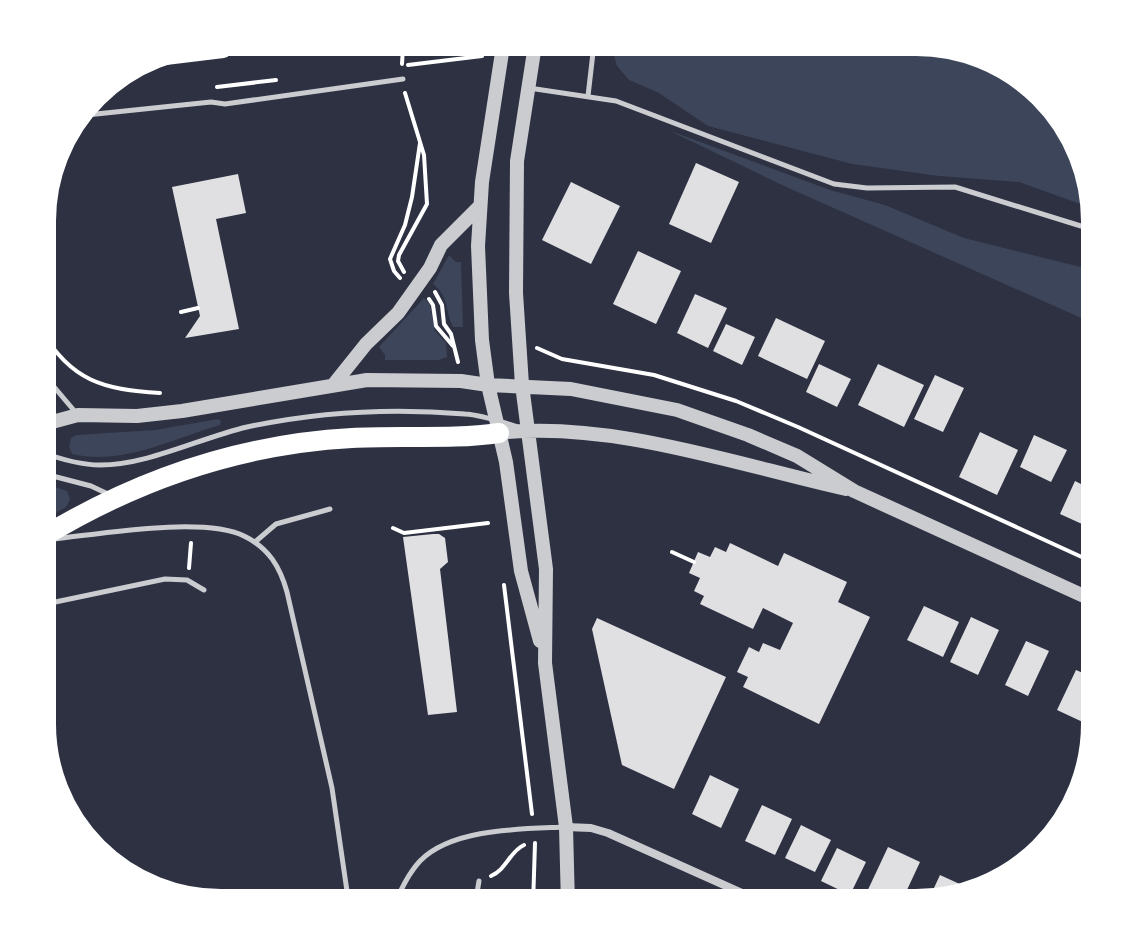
<svg xmlns="http://www.w3.org/2000/svg" width="1137" height="945" font-family="Spectral,serif">
<style>
.green{fill:#3c4559}
.building{fill:#e0e0e3}
.lines{fill:none;stroke-linecap:round;stroke-linejoin:round}
.path{stroke:#fff;stroke-width:4}
.service{stroke:#caccd0;stroke-width:5}
.minor{stroke:#caccd0;stroke-width:8}
.tertiary{stroke:#caccd0;stroke-width:14}
.primary{stroke:#fff;stroke-width:18}
.motorway{stroke:#fff;stroke-width:20}
.rim{fill:none;stroke:#fff;stroke-width:4}
</style>
<rect width="100%" height="100%" fill="#2d3142"/>
<path class="green" d="M927,40l58,14 59,39 39,59 11,57 -75,-27 -80,-6 -87,-12 -144,-38 -49,-33 -30,-13 -12,-14 -6,-21 60,-1 1,3 55,-4z
M668,130l162,60 55,15 79,33 133,33v54l-313,-139z
M449,255l7,7h5l2,65h-10c-8,-16 -4,-31 -20,-43z
M424,298l6,7 5,26 11,12 1,14 -8,3h-54v-5l-6,-8z
M218,419l3,2 -1,4c-48,14 -98,41 -148,29l-3,-7 2,-9 5,-3 79,-5z
M41,482l26,9 3,8 -4,8 -25,15z"/>
<path class="building" d="M696,163l43,19 -28,61 -42,-19z
M238,174l8,39 -30,6 23,110 -54,9 15,-22 -28,-129z
M571,182l49,24 -29,58 -49,-24z
M638,251l43,20 -25,53 -43,-20z
M695,294l32,14 -19,40 -31,-15z
M776,318l49,23 -18,38 -49,-23z
M726,324l29,13 -13,28 -29,-14z
M819,364l32,15 -14,28 -31,-15z
M878,364l46,21 -20,42 -46,-22z
M935,375l29,13 -21,44 -29,-13z
M980,432l38,18 -21,45 -38,-18z
M1034,435l33,15 -16,32 -31,-15z
M1075,481l22,11v30l-4,7 -33,-15z
M433,534h6l6,4 3,24 -8,7 17,143 -29,3 -25,-178z
M730,543l48,23 6,-13 63,29 -9,20 32,15 -51,107 -76,-37 5,-10 -11,-5 12,-25 10,5 4,-9 17,7 13,-27 -30,-15 -10,21 -53,-25 4,-8 -10,-5 6,-13 -11,-5 9,-21 12,5 5,-10 11,5z
M924,606l35,16 -16,35 -36,-17z
M971,617l28,13 -21,45 -28,-13z
M597,618l129,59 -52,112 -52,-24 -30,-136z
M1026,641l23,10 -21,45 -23,-11z
M1076,670l21,9v25l-10,20 -30,-14z
M710,775l29,14 -18,39 -29,-14z
M762,805l30,14 -17,36 -30,-14z
M801,825l30,15 -16,32 -30,-14z
M888,847l32,15 -20,43h-16l-19,-9z
M837,848l29,14 -16,33 -29,-14z
M940,875l35,16 -1,2 -47,10z"/>
<g class="lines">
<path class="path" d="M551,47l23,-2
M402,64l1,-17
M408,65l74,-9
M217,87l59,-7
M404,272l-6,-11 1,-6 28,-51 -3,-49 -19,-62
M400,278l-6,-7 -4,-12 15,-34 7,-28 8,-54
M435,292l7,13 2,19 7,10 7,28
M429,299l4,6 3,21 17,20
M181,312l17,-4
M41,330c30,51 63,60 119,63
M537,348l25,11 92,16 82,26 62,26 299,137
M393,528l11,5 84,-10
M672,552l22,10
M189,568l2,-25
M504,585l28,229
M491,876c16,-7 19,-25 33,-31
M533,905l2,-62"/>
<path class="service" d="M529,88l87,13 218,83 33,4 88,-1 142,44
M588,96l6,-52
M77,116l134,-14 14,2 178,-25
M41,377l14,11 22,26
M41,452c19,7 38,13 59,13 48,0 100,-27 147,-38 70,-15 147,-19 218,-13 18,1 36,8 53,13
M41,473l50,13 17,8
M54,539c46,-5 149,-23 190,-3 25,12 36,31 43,56l45,196 17,117
M255,542l21,-18 54,-15
M41,605l124,-26 22,1 17,10
M394,905c7,-15 14,-31 26,-44 32,-33 102,-32 145,-34
M475,905l4,-24"/>
<path class="minor" d="M566,827l25,1 17,5 161,72"/>
<path class="tertiary" d="M535,45l-18,116 -1,132 6,92 24,184 -1,94 21,164 2,78
M503,46l-21,136 -4,64 4,94 6,45 18,77 15,109 19,70
M334,384l32,-40 32,-31 32,-45 11,-23 39,-39
M41,425l37,-10 59,1 45,-5 185,-31 94,1 27,4 83,4 106,21 71,25 49,21 57,35 243,111
M499,433c110,-13 239,32 347,56"/>
<path class="primary" d="M149,58l74,-9"/>
<path class="motorway" d="M41,538c95,-58 200,-94 311,-100 49,-3 99,2 147,-5"/>
</g>
<path d="M0 0H1137V945H0ZM221 54H916A167 167 0 0 1 1083 221V724A167 167 0 0 1 916 891H221A167 167 0 0 1 54 724V221A167 167 0 0 1 221 54Z" fill="#fff" fill-rule="evenodd"/>
<path class="rim" d="M221 54H916A167 167 0 0 1 1083 221V724A167 167 0 0 1 916 891H221A167 167 0 0 1 54 724V221A167 167 0 0 1 221 54Z"/>
</svg>
